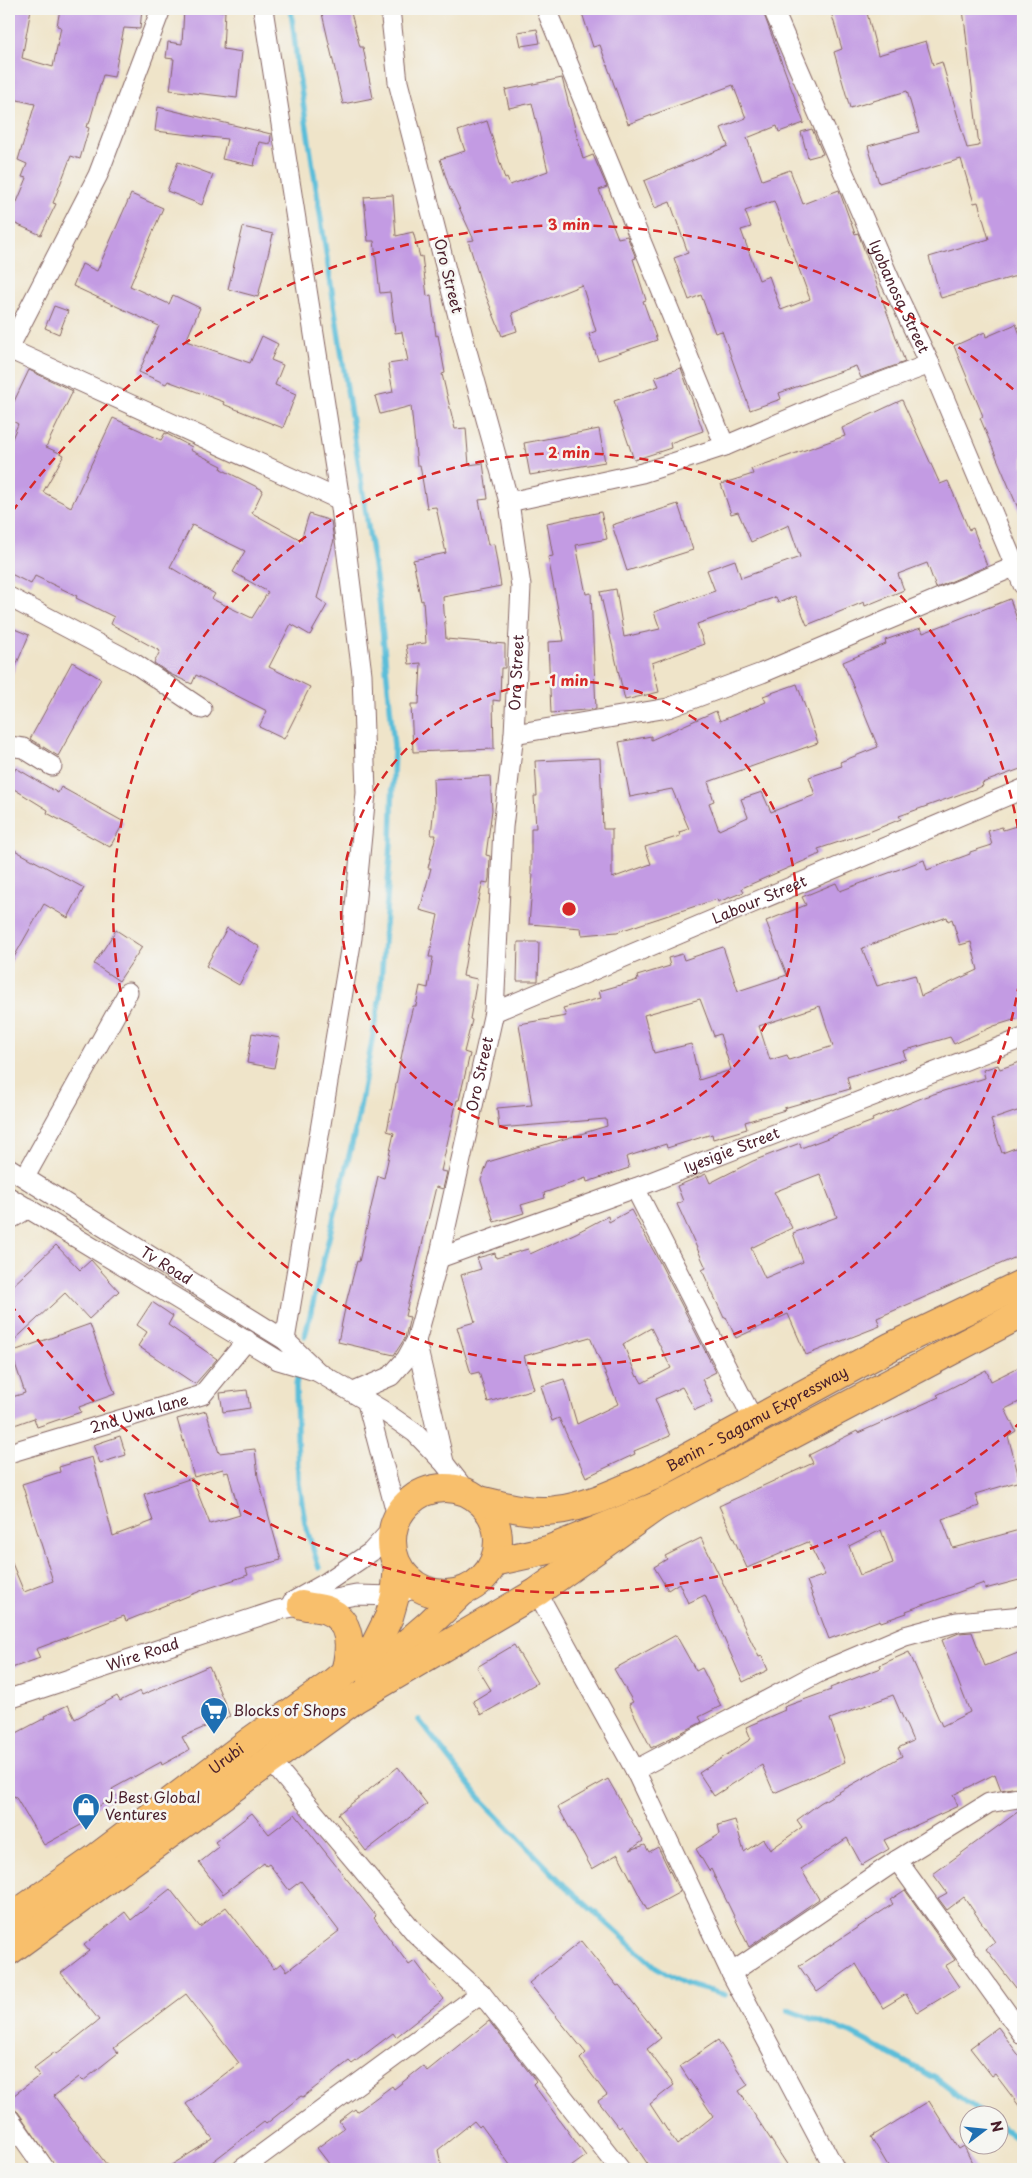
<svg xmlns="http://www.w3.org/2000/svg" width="1032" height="2178" font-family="'Playpen Sans',sans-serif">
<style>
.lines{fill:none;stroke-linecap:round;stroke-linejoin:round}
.stream{stroke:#5bbed9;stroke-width:5.5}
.building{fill:#c39be3;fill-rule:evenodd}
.minor-casing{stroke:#846462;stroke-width:21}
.highway-casing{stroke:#846462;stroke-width:30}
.minor{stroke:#fff;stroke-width:19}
.highway{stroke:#f8bf6c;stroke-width:28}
.ring{fill:none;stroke:#d62828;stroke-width:2.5;stroke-dasharray:9 6}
.labels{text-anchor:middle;stroke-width:5;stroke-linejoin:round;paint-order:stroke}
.street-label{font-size:15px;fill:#4a1f2b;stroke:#f6f6f2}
.poi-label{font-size:15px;fill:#4a1f2b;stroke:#f6f6f2;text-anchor:start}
.centre{fill:#d62828;stroke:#f6f6f2;stroke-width:2.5}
.ring-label{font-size:15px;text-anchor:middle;font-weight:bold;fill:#d62828;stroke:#f6f6f2;stroke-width:5;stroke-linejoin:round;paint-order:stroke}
</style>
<rect width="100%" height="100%" fill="#f6f6f2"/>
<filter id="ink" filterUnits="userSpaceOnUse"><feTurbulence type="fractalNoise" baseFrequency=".02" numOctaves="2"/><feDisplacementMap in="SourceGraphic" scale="10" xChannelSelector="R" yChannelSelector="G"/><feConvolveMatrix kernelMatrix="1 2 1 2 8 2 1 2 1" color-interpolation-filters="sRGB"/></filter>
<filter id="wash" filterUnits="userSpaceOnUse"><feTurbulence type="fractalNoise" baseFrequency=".0096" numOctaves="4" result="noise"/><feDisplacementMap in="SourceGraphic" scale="20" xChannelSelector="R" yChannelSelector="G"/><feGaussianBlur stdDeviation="1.12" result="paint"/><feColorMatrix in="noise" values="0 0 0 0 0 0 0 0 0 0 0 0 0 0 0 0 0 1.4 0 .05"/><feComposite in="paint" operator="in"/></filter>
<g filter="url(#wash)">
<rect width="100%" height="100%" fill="#efe4c9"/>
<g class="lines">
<path class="stream" d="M291,9l6,54 82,535 15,148 -3,96 -11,155 -23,126 -52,213
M298,1373l-2,12 2,92 7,46 14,45
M419,1720l62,79 83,86 92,82 29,17 40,11
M788,2010l63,23 86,46 48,37
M1000,2126l23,16"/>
</g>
<g id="blocks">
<path class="building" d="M9,9h22l-9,49 31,9 8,-40 -4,-1 3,-17h82l-2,20 -16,-1 -10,49 -11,-2 -14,49h-2l-1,3 3,1 -9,31 -9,-3 -18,47 3,1 -15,31 -32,-14 18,-43 -5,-1 5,-13 -9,-4 17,-56 -26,-6z
M184,9l41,2 -2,38 19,3 -5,46 -67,-8 4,-31 -8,-1 2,-16 14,2z
M321,9h29l10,38h3l10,51 -30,6z
M598,9h164l42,114 -25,9 -2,-6 -30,12 15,42 28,-10 13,34 36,-14 16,44 3,-1 3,8 44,121 -44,16 -5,-12 -77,27 2,6 -31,11 -28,-79 -7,2 -14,-38 -12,5 -15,-42 14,-5 -18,-51 -15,6 -11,-27 84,-35 -7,-18 25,-10 -13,-33 -105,39 -28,-79 -7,2 -11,-34zM774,201l36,98 -29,11 -12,-34 -10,4 -18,-50 10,-3 -6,-16z
M830,9h36l12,46 48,-14 7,24 9,-3 25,86 12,-2 -16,-137h60v265l-82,24 -12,-41 60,-18 -11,-37 -4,1 -13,-44 -82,24 -11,-37 51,-14 -12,-41 -57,17 -16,-56 8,-3z
M537,29l3,14 -19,3 -3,-14z
M562,78l21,81 10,-4 14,32 -8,3 19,48 9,-2 9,22 -3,1 13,41 -3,1 14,39 -59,20 -9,-26 7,-3 -14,-46 -70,28 5,18 -15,5 -20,-50 -14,-45 6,-1 -23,-50h-1l-10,-31 25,-8 -7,-20 29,-10 18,58 2,-1 3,7 38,-14 -16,-68 -23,5 -4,-18z
M158,107l113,27 -1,10 -11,-2 -5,24 -32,-7 5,-20 -72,-8z
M812,129l11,25 -15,4 -7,-26z
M178,162l35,13 -11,30 -35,-14z
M131,194l32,14 -33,78 39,18 4,-9 27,13 -14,33 64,22 12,-27 16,8 -7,16 12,5 -8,20 21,9 -13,34 -60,-24 1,-2 -56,-21 -2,3 -27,-12 20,-46 -86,-40 9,-22 15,7z
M393,195l3,41 17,-4 7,25 2,-1 5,40 4,-1 5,41 2,-1 7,38 -3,1 13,55 11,-1 3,37 14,-2 5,36 -9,1 9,45 6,-1 7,42 -58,11 3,42 59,5v24h-4l-1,33 -7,-1 1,49 -81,3 -2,-48h8l2,-41 -12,1 -3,-19 20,-2 -3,-43 -2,1 -8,-41 33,-7 -10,-46 -9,1 -7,-43h-3l-6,-59 -31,8 -5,-18 18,-4 -5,-28 20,-3 -6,-29 -7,1 -5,-41 -10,1 -6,-52h-6l-4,-44z
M243,227l30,7 -15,63 -30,-8z
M54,306l14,5 -9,23 -14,-6z
M1016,324l7,18v178l-43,-102 3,-2 -29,-70 31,-14 1,5z
M681,368l22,63 -33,12 1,5 -37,12 -20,-59 45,-15 -4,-9z
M29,370l44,21 -27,56 18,8 -21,37 28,15 42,-89 48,22 4,-7 27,14 -2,3 32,16 -1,3 42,21 -11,23 49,27 8,-26 22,7 3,19 -17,58 10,7 -17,30 -19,-11 -22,43 41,20 -26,52 -25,-12 8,-16 -71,-36 -4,9 -22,-10 -16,-11 6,-12 -49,-27 3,-7 -38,-19 1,-2 -42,-20 -4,8 -22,-11v-127l9,-22 -9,-5v-7zM192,525l53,26 -12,21 35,20 -16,26 -40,-19 3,-5 -45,-27z
M902,400l38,84 8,-3 21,49 4,-2 14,38 -51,22 -9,-25 -29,11 6,16 -39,16 -1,-4 -57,23 -12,-29 -17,7 -2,-6 -79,27 7,20 -52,19 7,29 -34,8 -25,-108 16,-3 8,48 36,-8 -6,-17 61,-21 -8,-21 28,-10 6,18 59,-21 -11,-32 -38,17 -13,-30 -7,2 -10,-30 32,-10 -2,-5 94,-33 -3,-8z
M599,429l6,33 -75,13 -6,-32z
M678,504l15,46 -66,21 -15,-46z
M601,512l6,27 -31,6 10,49 5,-1 5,116 -45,4 -3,-71 16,-1 -16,-84 5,-1 -6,-33z
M1010,599l13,37v132l-41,15 1,3 -84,30 2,3 -32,13 -51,17 2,5 -78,34 2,4 -26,10 -1,-3 -100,33 -35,3 -1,-7 -52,-4 4,-50h-2v-46h5l-2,-32h3l-2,-35 65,-3 3,71h9v49l39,-14 -6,-17 35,-11 -1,-4 10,-3 -17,-40 -42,8 -11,-55 32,-6v4l65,-29 4,10 46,-19 -3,-6 34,-12 21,59 -110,39 6,19 -5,2 10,27 29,-13 -7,-18 21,-7 9,20 44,-17 -6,-18 33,-11 -2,-4 38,-15 -35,-85 43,-18 -1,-4 36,-12 2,5z
M12,628l17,7 -20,47v-46z
M72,662l29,17 -43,77 -28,-17z
M16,768l42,25 3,-6 63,35 -14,25 -63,-34 1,-3 -39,-24v-5z
M490,776l2,34 -6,45 4,1 -1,22 -1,5 -5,-1 -12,48 -8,46 14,3 -7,40 2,1 -8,32 6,2 -11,46h-2l-16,71 6,1 -4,17 -7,-2 -31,129 5,1 -5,21 -11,17 -56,-13 9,-43 10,-38 2,1 19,-86 6,2 10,-45 -7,-2 18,-93 8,-32h3l4,-20 8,2 5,-31h-4l9,-42 -18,-5 11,-42h-3l8,-33h-5l3,-29 -1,-27z
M1023,824v193l-29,9 -40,18 -4,-7 -47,14 3,8 -59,18 3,12 -66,19 1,2 -40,12 2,7 -34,10 -1,-5 -45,14 -1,-4 -40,13 3,11 -42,14 -1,-4 -42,15 1,5 -24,7 3,8 -30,9 -13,-42 7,-18 119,-36 -1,-7 -107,9 -2,-20 35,-3 -13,-81 47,-8 -3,-8 38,-10 -2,-7 39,-11 -1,-4 33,-10 -2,-8 14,-4 2,6 39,-13 15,44 49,-16 -21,-54 40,-16 -4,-8 34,-14 4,8 84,-31 3,10 43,-16v-2l22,-7 -4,-14 14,-4 1,3zM947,917l1,4 4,-2 8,26 11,-3 7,28 -57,26 -6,-21 -38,11 -15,-38zM700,999l14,37 6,-2 11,36 -32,10 -8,-36 -37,9 -10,-38zM820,1006l13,40 -44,14 -2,-5 -17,5 -11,-34z
M9,847l75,41 -16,30 -24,-14 -35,62z
M227,928l33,19 -21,38 -33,-19z
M116,930l26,17 -23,34 -25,-17z
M518,942h21l-1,39h-21z
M252,1033l28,5 -6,30 -27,-5z
M1023,1061v48l-32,11 11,33 21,-8v109l-146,64 3,8 -74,29 -18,-41 -52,24 -10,-21 -2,1 -22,-48 4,-2 -29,-64 6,-3 -6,-15 29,-12 4,9 43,-22 47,-18 1,5 72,-27 -1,-2 52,-22 61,-19 -2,-8 15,-5 2,4zM820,1174l17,43 -44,16 10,29 -38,16 -14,-30 41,-20 -18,-36z
M631,1210l27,49 58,113 -14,7 11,23 -18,8 -13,-23 -27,12 15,37 -36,15 1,3 -49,23 -27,-59 -7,3 -11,-35 23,-7 13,45 41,-20 -28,-67 -66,19 10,33 -46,13 -9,-30 -8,2 -14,-47 18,-5 -14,-47 20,-6 -4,-11 18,-5 1,5 32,-9 2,5 46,-21 32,-17 1,6zM651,1328l20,40 -29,15 -4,-7 -1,1 -14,-33z
M56,1245l24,25 11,-10 28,31 -30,28 -24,-26 -56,52v-56z
M152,1302l21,14 -5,9 49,34 -22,25 -57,-38 9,-14 -10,-7z
M90,1324l25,70 -36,13 2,5 -44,15 -3,-9 -25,9v-29l16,-5 -14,-41z
M1023,1365v35l-18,9 11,22 -8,5 12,45 -45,13 4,12 -37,13 11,29 70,-19v50l-38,10 -1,-6 -78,28 1,2 -26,9 -1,-2 -51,19 -22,-58 18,-6 -17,-33 -61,26 -28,-62 94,-43 -4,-8 48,-24 1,2 81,-36 -2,-2 49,-25 5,11zM881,1530l12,33 -33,12 -11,-29z
M247,1390l3,18 -27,4 -3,-19z
M206,1411l13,42 36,-4 3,28 23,83 -35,9 2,6 -45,15 -77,31 -2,-5 -88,33 4,9 -31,11v-113l15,36 29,-11 -31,-97 38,-12 -1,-5 33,-10 21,79 40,-15 -9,-27 48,-16 18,46 30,-9 -12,-43 -4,1 -1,-4 -29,8 -17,-58z
M120,1436l6,19 -26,8 -7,-18z
M701,1538l58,119 3,-1 6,14 -25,12 -38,-87 -17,8 -9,-20 -11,7 -14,-23 13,-8 -2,-3z
M972,1632l13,34 38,-15v135l-22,4 -6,-16 -42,21 5,11 -74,34 5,9 -27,16 -15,-27 -46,31 18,30 -70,48 -38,-78 -2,2 -13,-22 24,-15 -2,-9 17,-5 9,32 19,-13 7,11 32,-23 -5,-7 23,-17 82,-47 -4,-8 15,-7 -20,-46 -63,24 15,43 -71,31 -12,-28 -48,31 -15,-23 52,-34 -5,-12 39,-17 -1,-3 47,-17 -1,-2 51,-20 -1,-3 29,-13 33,74 28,-14 -28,-72 17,-7z
M676,1635l20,36 6,-3 19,38 -22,11 3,5 -51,26 -22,-44 4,-2 -19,-33z
M514,1645l23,38 -56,32 -8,-14 18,-11 -14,-23z
M209,1666l21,50 -48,21 7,13 -27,15 -1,-3 -49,27 4,7 -30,18 4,6 -46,25 -29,-49 -6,3v-62l36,-19 -1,-2 24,-11 7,14 42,-23 3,5 20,-10 2,4z
M398,1767l29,37 -61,47 -28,-37z
M608,1779l35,62 -13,9 15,-5 4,7 9,-5 22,45 -33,18 -29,-56 -26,15 -34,-62z
M1023,1808v189l-37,-48 9,-7 -31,-45 -17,13 -9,-12 9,-5 -14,-19z
M252,1813l17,21 26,-20 81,102 -2,2 35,47 6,-4 29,38 -48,38 -3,-4 -41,31 -3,-3 -46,36 -2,-1 -35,28 -2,-2 -61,47h-38l48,-30 -27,-35 53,-41 -53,-69 -72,54 4,5 -35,28 -4,-4 -25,19 56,73h-53l-39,-57 -9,-6v-7l31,-24 -6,-7 21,-16 1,2 43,-34 -38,-47 28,-22 -5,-6 41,-33 6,8 39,-31 30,38 26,-20 48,62 7,-6 6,8 52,-40 -38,-50 -12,9 -20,-26 -3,2 -2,-3 -41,31 -24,-31 20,-16 -4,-5z
M905,1890l50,70 -10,6 14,21 -42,26 -11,-19 -23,14 -27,-44 -39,28 -18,-26 94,-62 -3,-4z
M581,1941l36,45 2,-1 42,53 -14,11 27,36 -24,19 27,41 36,-29 -33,-50 38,-26 30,45 -9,6 51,78h-139l-29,-43 -3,2 -21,-27 9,-6 -27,-36 6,-6 -57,-70z
M489,2021l47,60 -3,3 53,72 -18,13h-55l-32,-44 -2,2 -5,-6 -36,29 4,19h-109l-16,-21 27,-20 -5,-7 16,-12 2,3 35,-26 2,3 29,-23 4,5z
M998,2027l25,34v50l-28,-37 -3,2 -22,-28z
M929,2101l30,48 5,-3 11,23h-85l-19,-32z"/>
</g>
</g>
<g filter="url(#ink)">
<use href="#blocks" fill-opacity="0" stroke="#846462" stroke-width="1"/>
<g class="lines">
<defs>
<g id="minor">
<path d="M263,9l77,491 22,174 4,119 -14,145 -67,402"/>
<path d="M546,9l179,437"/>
<path id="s1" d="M773,9l118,273 39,82 93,221"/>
<path d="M9,348l89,-173 63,-166"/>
<path d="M9,349l331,151"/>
<path d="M509,502l133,-29 83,-27 104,-44 101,-38"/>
<path d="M9,597l125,66 68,46"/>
<path d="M514,734l154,-26 94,-35 254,-107"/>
<path d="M9,746l14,2 29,18"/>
<path id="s2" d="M494,1012l529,-223"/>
<path id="s3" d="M9,1168l276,172 33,32 64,38 33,23 29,30 22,28"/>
<path d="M25,1177l103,-185"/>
<path d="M635,1188l119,233"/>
<path d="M9,1197l269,163 37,11"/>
<path d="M9,1220l20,-12"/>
<path id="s4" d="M439,1258l196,-70 388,-150"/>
<path d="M416,1341l28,121"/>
<path id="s5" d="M354,1392l37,-16 15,-17 10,-18 23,-83 55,-246 9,-185 11,-93 7,-148 -12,-84 -45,-162 -66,-258 -8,-73"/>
<path d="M366,1399l31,117"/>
<path id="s6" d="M9,1453l193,-58 45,-55"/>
<path d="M537,1592l98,178 96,203 104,196"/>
<path d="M292,1602l32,-18 47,-32 21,-23"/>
<path id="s7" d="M9,1699l269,-89 78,-15 39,1 22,-9"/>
<path d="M271,1761l145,173 65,59 139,176"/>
<path d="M635,1770l185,-98 85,-36 52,-14 66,-6"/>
<path d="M897,1860l126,175"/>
<path d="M731,1973l166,-113 92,-57 34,-6"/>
<path d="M9,2118l36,51"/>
<path d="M242,2169l239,-176"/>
</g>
<g id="highway">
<circle cx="445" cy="1541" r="53"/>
<path id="s8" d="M480,1500c24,6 51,14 76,10 31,-3 67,-21 95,-33l241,-131 131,-63"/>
<path d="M494,1562l54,-12 109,-44 366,-193"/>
<path d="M302,1605c8,2 17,3 24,5 27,10 25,40 19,62"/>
<path d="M371,1681l29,-32 28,-24 33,-32"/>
<path id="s9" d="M9,1919l87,-61 157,-119 77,-54 37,-31 8,-9 14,-28 6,-21 3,-29"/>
<path d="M9,1951l346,-252 182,-107 120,-86"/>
</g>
</defs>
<use href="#minor" class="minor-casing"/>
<use href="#highway" class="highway-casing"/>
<use href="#minor" class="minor"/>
<use href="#highway" class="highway"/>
</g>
</g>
<g class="ring">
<circle cx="569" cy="909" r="228"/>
<path d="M1023 953A456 456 0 1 1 1023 865"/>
<path d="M1022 1421A684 684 0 0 1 12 1306M12 512A684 684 0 0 1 1022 397"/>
</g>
<defs>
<symbol id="supermarket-pin" viewBox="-11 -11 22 30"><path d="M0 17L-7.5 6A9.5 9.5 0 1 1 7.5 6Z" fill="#1f6fb2" stroke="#f6f6f2"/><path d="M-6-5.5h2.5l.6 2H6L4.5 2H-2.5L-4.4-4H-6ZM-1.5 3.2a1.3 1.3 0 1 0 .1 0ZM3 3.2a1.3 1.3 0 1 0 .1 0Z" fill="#fff"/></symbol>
<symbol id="shop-pin" viewBox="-11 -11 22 30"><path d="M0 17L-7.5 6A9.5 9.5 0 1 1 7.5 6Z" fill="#1f6fb2" stroke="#f6f6f2"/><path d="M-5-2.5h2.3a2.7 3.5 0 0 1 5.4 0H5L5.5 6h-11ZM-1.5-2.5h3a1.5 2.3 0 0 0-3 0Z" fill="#fff"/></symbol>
</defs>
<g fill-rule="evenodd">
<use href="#supermarket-pin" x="198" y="1695" width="32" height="43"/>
<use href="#shop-pin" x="70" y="1791" width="32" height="43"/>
</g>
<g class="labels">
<g class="street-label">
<text transform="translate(448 276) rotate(76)" y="5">Oro Street</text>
<text dy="5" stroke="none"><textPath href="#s1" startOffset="314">Iyobanosa Street</textPath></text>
<text dy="5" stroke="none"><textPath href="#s5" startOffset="762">Oro Street</textPath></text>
<text dy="5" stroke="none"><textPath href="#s2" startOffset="288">Labour Street</textPath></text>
<text dy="5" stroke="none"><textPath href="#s5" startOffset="358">Oro Street</textPath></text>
<text dy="5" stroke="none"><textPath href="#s4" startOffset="312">Iyesigie Street</textPath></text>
<text dy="5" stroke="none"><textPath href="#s3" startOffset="185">Tv Road</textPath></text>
<text dy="5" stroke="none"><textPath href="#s6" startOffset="136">2nd Uwa lane</textPath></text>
<text dy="5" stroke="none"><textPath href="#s8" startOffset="299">Benin - Sagamu Expressway</textPath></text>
<text dy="5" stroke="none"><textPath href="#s7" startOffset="141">Wire Road</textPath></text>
<text dy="5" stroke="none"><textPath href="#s9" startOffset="270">Urubi</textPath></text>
</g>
<g class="poi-label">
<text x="233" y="1716">Blocks of Shops</text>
<text x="105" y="1803">J.Best Global<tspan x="105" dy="17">Ventures</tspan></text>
</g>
</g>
<circle cx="569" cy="909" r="8" class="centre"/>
<g class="ring-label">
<text x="569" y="230">3 min</text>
<text x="569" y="458">2 min</text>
<text x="569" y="686">1 min</text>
</g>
<rect width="1032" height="2178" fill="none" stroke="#f6f6f2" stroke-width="30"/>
<g transform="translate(984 2130) rotate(74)"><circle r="24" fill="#f6f6f2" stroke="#b1a0a2"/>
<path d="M0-4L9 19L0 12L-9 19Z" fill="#1f6fb2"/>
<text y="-8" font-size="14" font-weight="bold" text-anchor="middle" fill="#4a1f2b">N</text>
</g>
</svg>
